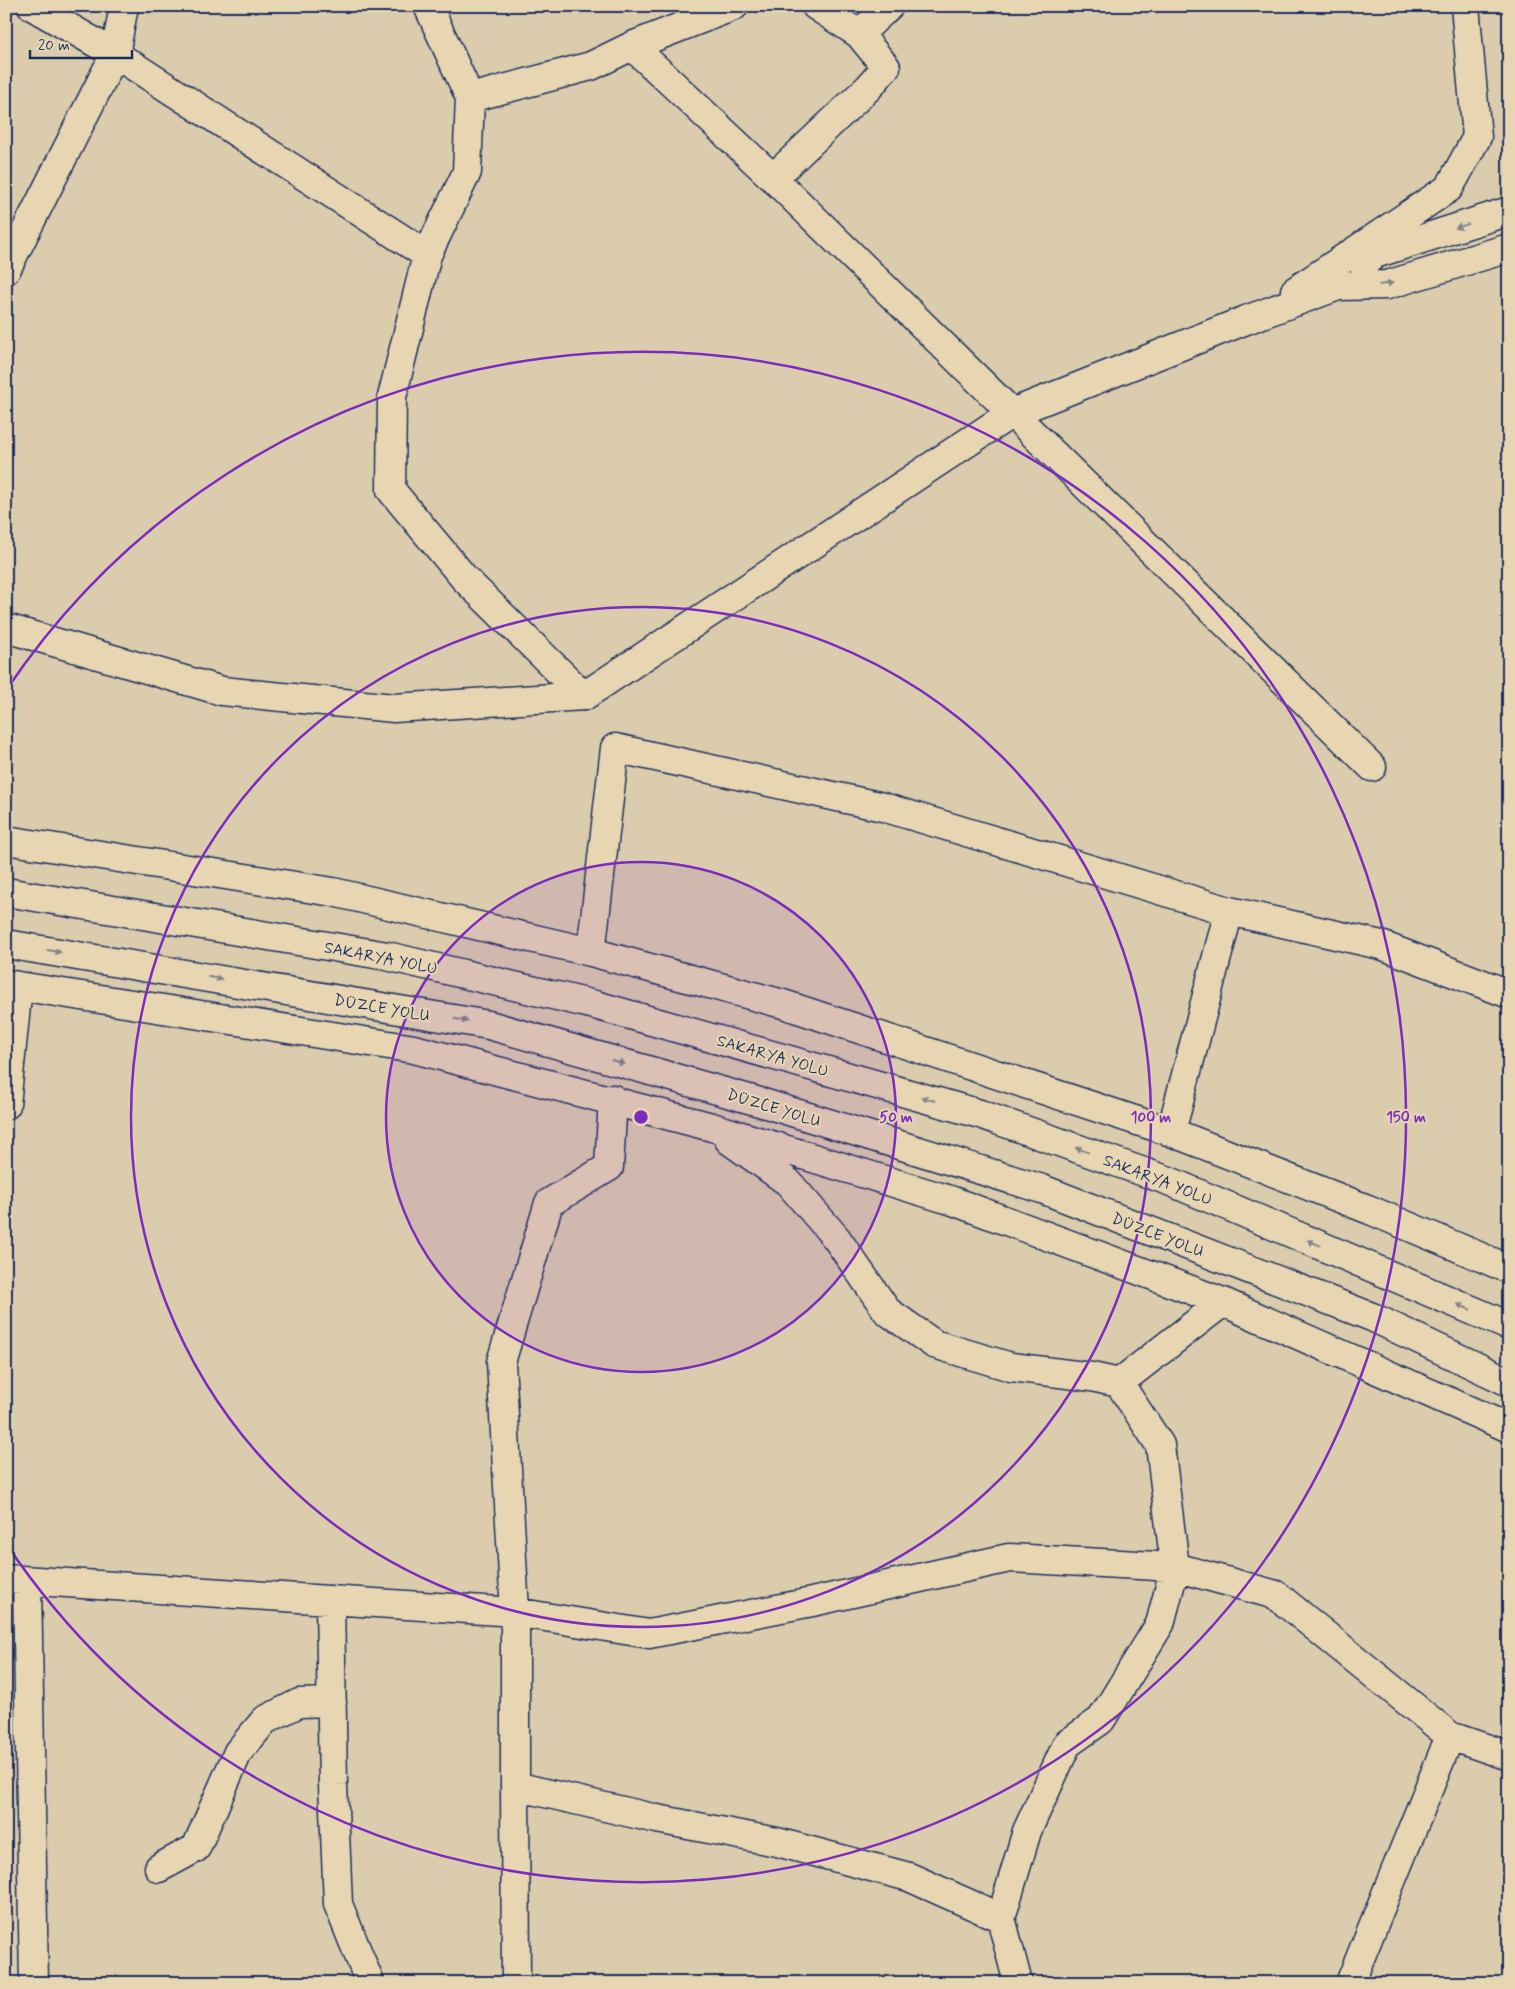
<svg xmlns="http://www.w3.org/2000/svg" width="1515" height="1989" font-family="Mynerve,sans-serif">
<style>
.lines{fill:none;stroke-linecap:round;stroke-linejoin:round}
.minor-casing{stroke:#1b2f5e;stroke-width:31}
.secondary-casing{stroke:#1b2f5e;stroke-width:31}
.trunk-casing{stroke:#1b2f5e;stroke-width:31}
.minor{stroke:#e8d6b3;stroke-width:28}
.secondary{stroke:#e8d6b3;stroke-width:28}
.trunk{stroke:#e8d6b3;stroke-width:28}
.oneway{fill:#828288}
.ring{fill:none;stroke:#7b2cbf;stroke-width:2.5}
.labels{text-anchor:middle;stroke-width:4;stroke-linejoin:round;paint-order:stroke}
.street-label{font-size:16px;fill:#1b2f5e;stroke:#e8d6b3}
.centre{fill:#7b2cbf;stroke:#e8d6b3;stroke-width:2.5}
.ring-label{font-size:15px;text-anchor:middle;font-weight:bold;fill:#7b2cbf;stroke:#e8d6b3;stroke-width:4;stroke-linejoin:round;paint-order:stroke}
</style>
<rect width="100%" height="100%" fill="#dcccae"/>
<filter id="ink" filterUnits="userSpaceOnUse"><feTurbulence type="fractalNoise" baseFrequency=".02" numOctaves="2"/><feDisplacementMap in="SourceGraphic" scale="10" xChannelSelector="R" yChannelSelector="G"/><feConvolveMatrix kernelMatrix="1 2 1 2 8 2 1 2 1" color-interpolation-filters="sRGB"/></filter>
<g filter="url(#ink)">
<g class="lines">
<defs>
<path id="minor" d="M32,6l83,48 312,201
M428,6l42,92 -3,74 -40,83 -35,142 -1,93 74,89 119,117
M816,6l43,28 27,33 -17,20 -96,91 599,589
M859,34l30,-28
M632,46l141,132
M470,98l121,-32 41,-20 102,-40
M6,270l109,-216 9,-48
M6,840l327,52 258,60 192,52 388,128 199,78 139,59
M591,952l24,-204 268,59 346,104 152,34 128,49
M6,984l408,65 298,78 241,74 270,101 286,126
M613,1099l-4,68 -60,36 -48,159 14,250v174l142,33 120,23 132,35 92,41
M6,1105l12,-119
M1171,1132l58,-221
M729,1140l59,42 49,57 50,72 47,33 77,23 81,10 27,6 41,62 15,122 -15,57 -59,96 -34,24 -40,87 -26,87 17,65
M1119,1383l104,-81
M6,1579l509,33 134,22 163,-32 197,-44 166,9 101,28 174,141 59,20
M27,1581l7,402
M330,1600l3,185 5,119 32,79
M515,1786l1,197
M159,1868l37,-20 42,-96 27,-32 34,-17 33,-1
M1350,1983l100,-247"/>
<path id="secondary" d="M1363,264l12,-10 134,-43
M1295,291l154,-103 28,-51 -12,-131
M6,628l216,63 172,17 190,-12 428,-283 234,-93 92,-34 49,-1 122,-37"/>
<path id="trunk" d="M6,892l381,64 208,49 385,109 189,67 340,145
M6,944l483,81 274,78 279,86 330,128 137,65"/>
</defs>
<use href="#minor" class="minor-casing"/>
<use href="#secondary" class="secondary-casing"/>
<use href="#trunk" class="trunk-casing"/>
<use href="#minor" class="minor"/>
<use href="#secondary" class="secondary"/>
<use href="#trunk" class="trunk"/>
</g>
<defs><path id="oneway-solid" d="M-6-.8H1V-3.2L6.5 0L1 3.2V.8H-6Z" transform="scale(1.25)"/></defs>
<g class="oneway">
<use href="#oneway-solid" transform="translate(1462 226) rotate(162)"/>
<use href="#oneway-solid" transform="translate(1386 284) rotate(-8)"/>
<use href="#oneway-solid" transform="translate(54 951) rotate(8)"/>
<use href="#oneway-solid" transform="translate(215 978) rotate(10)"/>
<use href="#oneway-solid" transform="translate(461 1020) rotate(10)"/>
<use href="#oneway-solid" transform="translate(618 1062) rotate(16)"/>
<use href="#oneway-solid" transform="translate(928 1099) rotate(-164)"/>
<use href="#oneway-solid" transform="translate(1082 1150) rotate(-160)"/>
<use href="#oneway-solid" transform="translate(1314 1243) rotate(-157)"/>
<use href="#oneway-solid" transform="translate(1464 1307) rotate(-157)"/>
</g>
</g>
<circle cx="641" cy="1117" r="255" fill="#7b2cbf" fill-opacity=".12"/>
<g class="ring">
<circle cx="641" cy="1117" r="255"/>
<circle cx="641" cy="1117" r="510"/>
<path d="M7 689A765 765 0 1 1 7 1545"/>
</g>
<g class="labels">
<g class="street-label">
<text transform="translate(381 957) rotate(11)" y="6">SAKARYA YOLU</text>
<text transform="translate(382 1007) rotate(10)" y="6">DÜZCE YOLU</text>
<text transform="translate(773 1055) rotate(16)" y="6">SAKARYA YOLU</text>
<text transform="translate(774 1107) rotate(17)" y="6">DÜZCE YOLU</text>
<text transform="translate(1158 1179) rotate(21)" y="6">SAKARYA YOLU</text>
<text transform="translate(1158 1234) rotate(21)" y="6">DÜZCE YOLU</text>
</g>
</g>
<circle cx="641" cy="1117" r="8" class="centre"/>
<g class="ring-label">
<text x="896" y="1122">50 m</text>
<text x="1151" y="1122">100 m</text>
<text x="1406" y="1122">150 m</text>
</g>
<rect width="1515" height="1989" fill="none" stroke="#e8d6b3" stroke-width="25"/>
<rect x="12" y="12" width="1490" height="1964" fill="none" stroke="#1b2f5e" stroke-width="2" filter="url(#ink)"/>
<path d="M30 50v8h102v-8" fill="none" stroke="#1b2f5e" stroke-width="2.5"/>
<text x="38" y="50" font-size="15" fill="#1b2f5e" stroke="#e8d6b3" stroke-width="4" paint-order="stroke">20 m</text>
</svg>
